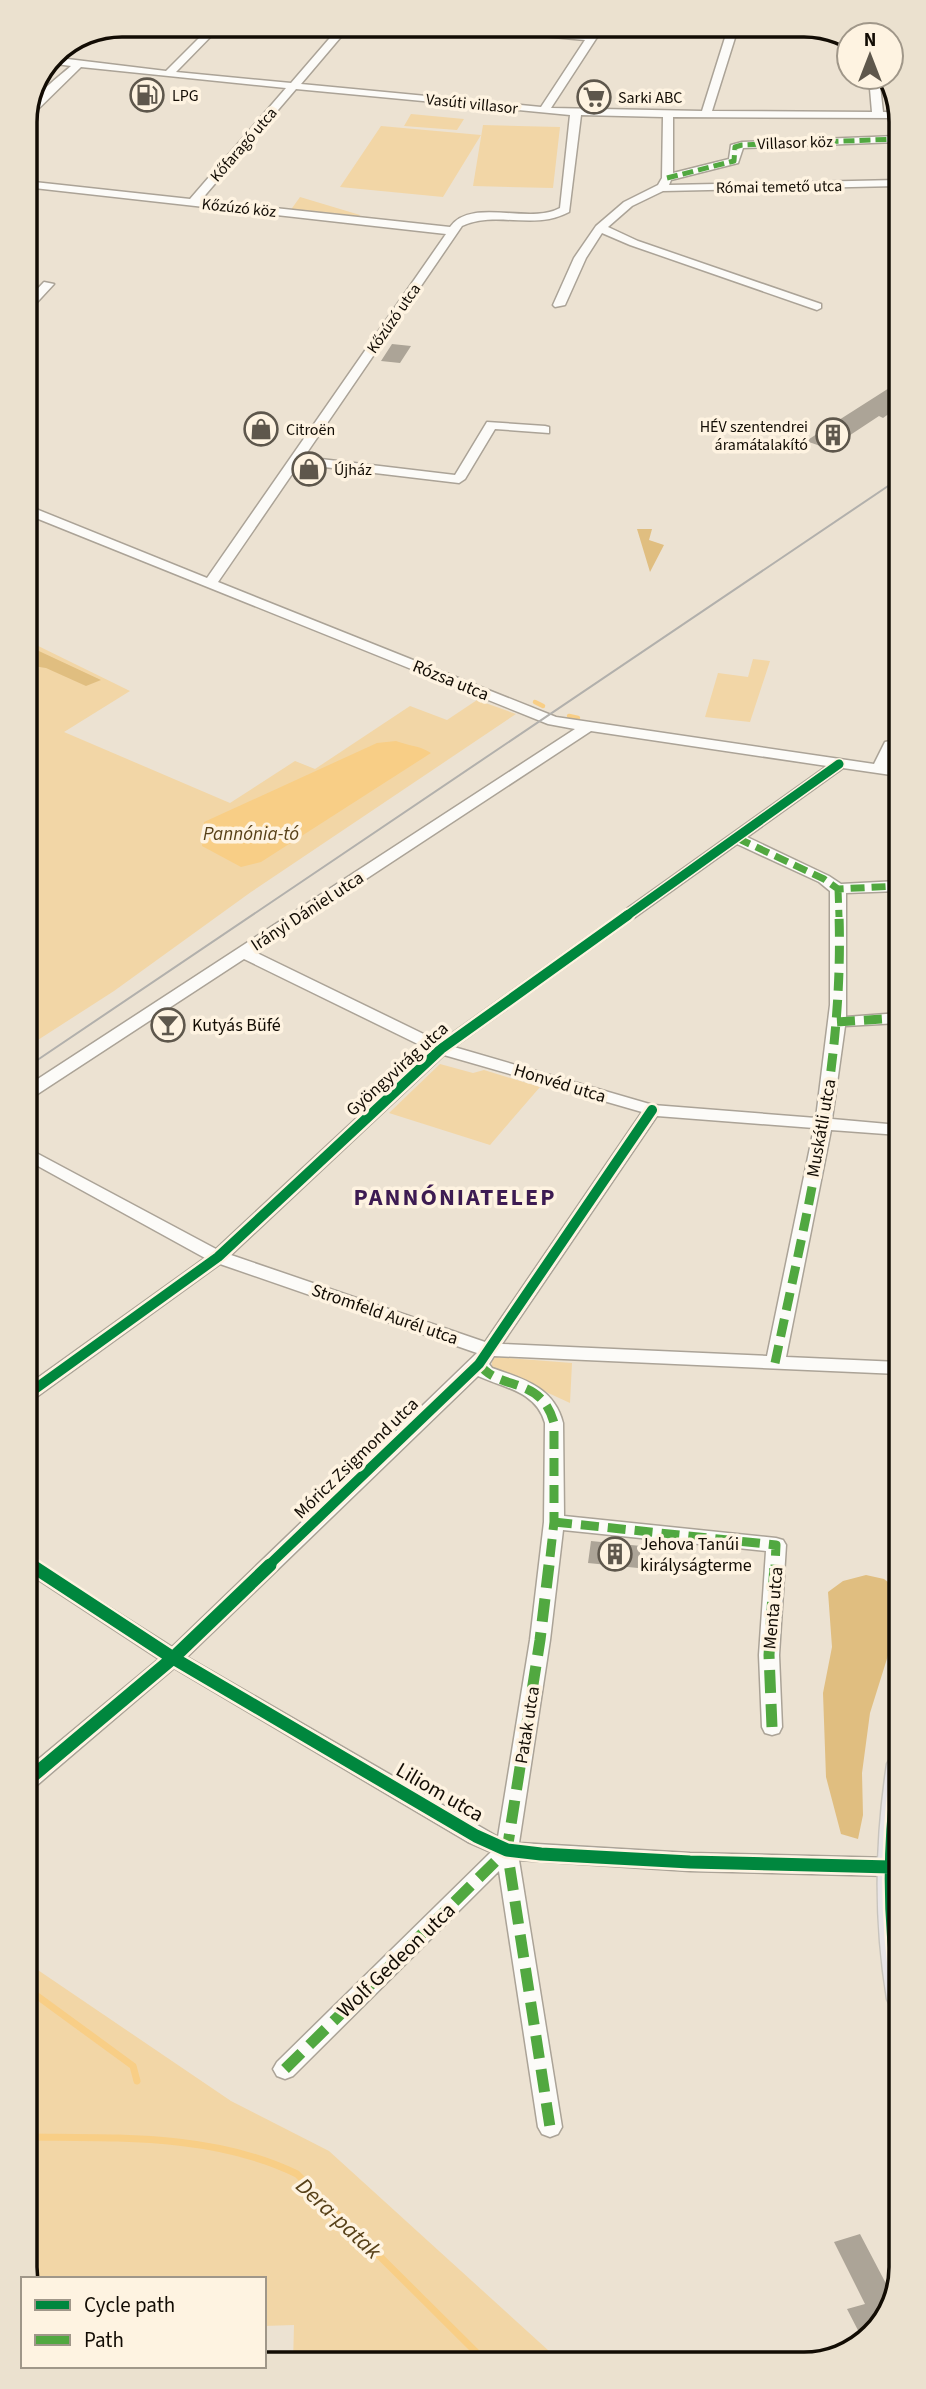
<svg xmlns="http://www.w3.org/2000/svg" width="926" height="2389" font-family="'Source Sans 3',sans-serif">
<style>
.green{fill:#f2d6a6}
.forest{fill:#e0be80}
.water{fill:#f8ce86}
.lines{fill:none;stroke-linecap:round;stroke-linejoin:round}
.stream-far2{stroke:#f8ce86;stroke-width:3.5}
.stream-far1{stroke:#f8ce86;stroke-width:4.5}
.stream{stroke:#f8ce86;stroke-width:7}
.building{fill:#aca497}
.minor-casing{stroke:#aba397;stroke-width:3}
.major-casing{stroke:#c8c4bd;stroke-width:3}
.minor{fill:#fcfbf8;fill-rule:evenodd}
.major{fill:#e8e4e6;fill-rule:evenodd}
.tram{stroke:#b2b0ac;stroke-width:2}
.quiet-far3{stroke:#51a840;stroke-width:5;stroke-dasharray:11 5;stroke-linecap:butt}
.quiet-far2{stroke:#51a840;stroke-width:7;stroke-dasharray:14 7;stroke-linecap:butt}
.quiet-far1{stroke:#51a840;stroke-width:9;stroke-dasharray:18 9;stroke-linecap:butt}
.quiet{stroke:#51a840;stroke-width:11;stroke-dasharray:23 11;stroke-linecap:butt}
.cycleway-far2-casing{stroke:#fef3e1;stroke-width:12}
.cycleway-far1-casing{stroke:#fef3e1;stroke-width:15}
.cycleway-casing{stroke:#fef3e1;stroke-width:18}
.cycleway-far2{stroke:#00873e;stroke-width:9}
.cycleway-far1{stroke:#00873e;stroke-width:10}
.cycleway{stroke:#00873e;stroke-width:13}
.labels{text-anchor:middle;stroke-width:7;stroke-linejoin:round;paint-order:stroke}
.far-poi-label{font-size:16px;fill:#120c04;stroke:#fef3e1;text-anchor:start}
.far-street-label{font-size:16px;fill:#120c04;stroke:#fef3e1}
.street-label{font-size:18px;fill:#120c04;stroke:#fef3e1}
.poi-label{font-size:18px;fill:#120c04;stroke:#fef3e1;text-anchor:start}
.water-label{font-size:19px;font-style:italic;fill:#574018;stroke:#fef3e1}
.near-street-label{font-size:21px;fill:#120c04;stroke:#fef3e1}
.near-water-label{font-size:23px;font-style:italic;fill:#574018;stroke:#fef3e1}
.district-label{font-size:24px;font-weight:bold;letter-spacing:2px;fill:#3d1b52;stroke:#fef3e1}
.rim{fill:none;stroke:#120c04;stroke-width:3.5}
</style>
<rect width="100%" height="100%" fill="#ece2d2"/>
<path class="green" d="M411,114l53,5 -7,11 -53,-4z
M483,125l77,2 -7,61 -80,-2z
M381,126l100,9 -38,62 -103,-10z
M300,197l60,18 -3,4 -67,-8z
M26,640l104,51 -66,41 166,71 65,-42 20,8 95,-63 37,14 30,-20 39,14 -265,178 -137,99 -87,56z
M753,659l17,2 -20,61 -45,-5 13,-44 30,4z
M440,1064l33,9 11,-3 56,17 -50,58 -101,-32z
M496,1357l76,6 -2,40 -78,-36v-7z
M29,1964l202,137 98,50 231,210 -267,2 1,-38 -30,1v-47h-234z"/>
<path class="forest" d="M637,529h15l-3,11 15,5 -14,27z
M26,645l75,35 -15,6 -40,-18 -20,-3z
M866,1575l18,4 16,12v26l-30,96 -8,60 1,42 -5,24 -17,-5 -15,-57 -3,-84 9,-46 -4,-55 15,-11z"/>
<path class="water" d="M396,741c12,5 23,4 35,12l-170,109 -20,5 -39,-21 2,-24 173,-79z"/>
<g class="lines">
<path class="stream-far2" d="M48,64l5,1"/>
<path class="stream-far1" d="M535,702l8,4
M569,716l9,2"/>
<path class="stream" d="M29,1990l104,76 4,15
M29,2137c89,1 186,-3 268,37l189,188"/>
</g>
<path class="building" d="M392,344l19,2 -11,17 -19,-2z
M897,383v25l-14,10 -4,-2 -50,33 -23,-8z
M591,1541l50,5 -3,22 -50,-5z
M860,2234l32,61 -2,6 -11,3 6,12 -3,10 -19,14 -16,-31 18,-5 -31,-62z"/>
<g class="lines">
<defs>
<path id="minor" d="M212,25h10l-46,47 115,11 50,-58h10l-50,59 240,23 44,-67 -128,-12 -5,-3h34l103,9 6,-9h10l-54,83 151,3 27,-86h10l-27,86 160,1 -3,-35h10l4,35h13l1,6 -224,-1v56l56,-14 2,-14 11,-3 155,-6v6l-154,6 -5,15 -67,17 -2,5 228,-5v6l-234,5 -31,15 -24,21 30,14 183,63v4l-4,2 -187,-65 -28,-12 -16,25 -21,47 -10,2 -2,-2 21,-47 22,-32 28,-24 34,-17 4,-7 1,-61 -82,-2 -12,97c-35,19 -73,-2 -107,14l-158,231 151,18 32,-53 58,4 4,1v6l-54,-4 -30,50 -6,4 -160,-19 -81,118 338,135 318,47 11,-22 5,-1 7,4 -9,21 10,2v8l-55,-8 -96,69 82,39 12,8 57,-3v10l-52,2v124l53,-4v10l-54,3 -13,93 67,6v10l-68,-5 -45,227 113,5v12l-405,-18 -5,8 3,4c31,11 62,19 71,55l1,93 212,22 7,2 3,5 -7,110 3,72 -3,6 -7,2 -7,-2 -3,-6 -3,-72 7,-104 -203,-21 -13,110 -31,203 171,10 201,5 8,3 2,9 -10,6 -201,-5 -171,-11 43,267 -4,7 -8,3 -8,-3 -4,-7 -39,-256 -206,205 -8,3 -8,-3 -4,-7 4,-7 214,-210 -23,-10 -294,-174 -138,118 -8,2v-20l131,-109 -131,-86v-17l144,91 305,-294 -257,-89 -185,134 -7,2v-15l177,-127 -178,-98v-12l189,101 214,-199 -186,-91 -211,138 -6,1v-12l548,-357 -27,-5 -522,-210v-8l5,1 176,71 239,-344 -421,-47v-6l165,18 96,-111 -205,-21 -52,51 -4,1c4,-21 30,-39 46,-53l-22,-3 2,-6 115,14zM296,89l274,26 -10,93c-31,17 -89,-11 -110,19l-249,-27zM591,731l236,35 -387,276 -185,-90zM737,844l82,38 11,9v114l-14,113 -163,-13 -199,-58zM444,1055l198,57 -157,230 -254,-87zM657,1116l157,12 -47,228 -265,-12zM478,1376c26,12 58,15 67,47l-1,99 -14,118 -32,197 -311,-180z
M44,282l10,2 -25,27 -4,1v-10z"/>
<path id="major" d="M900,1754l1,256 -10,-3 -4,-8c-13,-79 -12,-156 0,-235l4,-7z"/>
</defs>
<use href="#minor" class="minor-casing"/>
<use href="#major" class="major-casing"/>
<use href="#minor" class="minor"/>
<use href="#major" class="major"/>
<path class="tram" d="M27,1067l870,-587"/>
<path class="quiet-far3" d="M667,178l67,-17 1,-14 7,-2 155,-6"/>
<path class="quiet-far2" d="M737,838l87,41 14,10 60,-3
M838,889l1,28"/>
<path class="quiet-far1" d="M837,1022l62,-4
M775,1363c31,-148 69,-296 64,-448
M479,1364c21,28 62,11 75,59v99l-5,44
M554,1522l222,23 -1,21"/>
<path class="quiet" d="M549,1565l-9,75 -33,210 43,277
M772,1727l-3,-72 6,-90
M285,2069l222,-219"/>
<defs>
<path id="cycleway-far2" d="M625,917l214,-153"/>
<path id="cycleway-far1" d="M28,1394l190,-137 223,-208 187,-134
M28,1563l5,3
M268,1566l211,-202 173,-254"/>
<path id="cycleway" d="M31,1565l142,93 303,178 31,14 34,4 149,8 201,5
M900,1764c-12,79 -12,156 1,235
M28,1780l145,-122 97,-93"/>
</defs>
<use href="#cycleway-far2" class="cycleway-far2-casing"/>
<use href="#cycleway-far1" class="cycleway-far1-casing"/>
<use href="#cycleway" class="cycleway-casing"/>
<use href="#cycleway-far2" class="cycleway-far2"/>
<use href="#cycleway-far1" class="cycleway-far1"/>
<use href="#cycleway" class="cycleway"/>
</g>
<defs>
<symbol id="fuel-ring" viewBox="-11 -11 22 22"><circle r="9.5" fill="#fef3e1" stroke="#5e574c" stroke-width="1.5"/><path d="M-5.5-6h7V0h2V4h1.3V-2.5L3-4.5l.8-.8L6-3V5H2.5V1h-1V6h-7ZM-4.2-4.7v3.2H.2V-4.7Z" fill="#5e574c"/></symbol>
<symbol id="supermarket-ring" viewBox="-11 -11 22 22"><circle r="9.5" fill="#fef3e1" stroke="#5e574c" stroke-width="1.5"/><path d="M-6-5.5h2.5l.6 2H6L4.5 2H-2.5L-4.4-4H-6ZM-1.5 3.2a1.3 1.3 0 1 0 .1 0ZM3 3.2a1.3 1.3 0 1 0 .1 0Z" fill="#5e574c"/></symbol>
<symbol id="shop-ring" viewBox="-11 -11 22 22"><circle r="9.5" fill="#fef3e1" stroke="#5e574c" stroke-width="1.5"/><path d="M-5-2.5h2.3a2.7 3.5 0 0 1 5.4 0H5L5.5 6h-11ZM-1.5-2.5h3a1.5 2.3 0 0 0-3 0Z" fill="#5e574c"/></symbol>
<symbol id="building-ring" viewBox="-11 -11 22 22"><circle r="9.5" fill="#fef3e1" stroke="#5e574c" stroke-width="1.5"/><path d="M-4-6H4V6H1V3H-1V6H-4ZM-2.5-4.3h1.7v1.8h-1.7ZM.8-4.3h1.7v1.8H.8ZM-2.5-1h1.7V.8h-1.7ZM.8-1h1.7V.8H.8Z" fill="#5e574c"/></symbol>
<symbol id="bar-ring" viewBox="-11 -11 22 22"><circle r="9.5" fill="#fef3e1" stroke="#5e574c" stroke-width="1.5"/><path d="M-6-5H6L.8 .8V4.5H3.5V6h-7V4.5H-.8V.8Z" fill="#5e574c"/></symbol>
</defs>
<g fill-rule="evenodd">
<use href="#fuel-ring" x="128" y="76" width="38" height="38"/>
<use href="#supermarket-ring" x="575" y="78" width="38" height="38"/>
<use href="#shop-ring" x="242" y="410" width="38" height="38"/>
<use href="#building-ring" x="814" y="416" width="38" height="38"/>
<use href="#shop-ring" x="290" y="450" width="38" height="38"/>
<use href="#bar-ring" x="149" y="1006" width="38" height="38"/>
<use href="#building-ring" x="596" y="1535" width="38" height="38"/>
</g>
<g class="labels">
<g class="far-poi-label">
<text x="172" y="101">LPG</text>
<text x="618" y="103">Sarki ABC</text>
<text x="808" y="432" text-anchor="end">HÉV szentendrei<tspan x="808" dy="18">áramátalakító</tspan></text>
<text x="286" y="435">Citroën</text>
<text x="334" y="475">Újház</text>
</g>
<g class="far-street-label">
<text transform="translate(472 103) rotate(6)" y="6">Vasúti villasor</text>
<text transform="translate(795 142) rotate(-2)" y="6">Villasor köz</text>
<text transform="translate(243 144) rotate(-49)" y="6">Kőfaragó utca</text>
<text transform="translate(779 186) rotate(-1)" y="6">Római temető utca</text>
<text transform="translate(239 207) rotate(6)" y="6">Kőzúzó köz</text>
<text transform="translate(393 318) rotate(-55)" y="6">Kőzúzó utca</text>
</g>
<g class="street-label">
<text transform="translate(451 680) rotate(22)" y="6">Rózsa utca</text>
<text transform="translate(307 911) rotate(-33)" y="6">Irányi Dániel utca</text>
<text transform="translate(397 1069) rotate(-42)" y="6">Gyöngyvirág utca</text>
<text transform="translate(560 1083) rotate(17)" y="6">Honvéd utca</text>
<text transform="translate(821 1128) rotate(-80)" y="6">Muskátli utca</text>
<text transform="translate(385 1314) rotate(19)" y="6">Stromfeld Aurél utca</text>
<text transform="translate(356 1458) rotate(-44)" y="6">Móricz Zsigmond utca</text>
<text transform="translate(773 1608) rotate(-85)" y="6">Menta utca</text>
<text transform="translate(527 1725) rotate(-81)" y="6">Patak utca</text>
</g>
<g class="poi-label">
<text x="192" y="1031">Kutyás Büfé</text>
<text x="640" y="1550">Jehova Tanúi<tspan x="640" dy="21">királyságterme</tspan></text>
</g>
<g class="water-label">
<text x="251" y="840">Pannónia-tó</text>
</g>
<g class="near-street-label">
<text transform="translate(440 1792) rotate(30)" y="7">Liliom utca</text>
<text transform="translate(396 1960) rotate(-44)" y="7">Wolf Gedeon utca</text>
</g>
<g class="near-water-label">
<text transform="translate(339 2218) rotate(43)" y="8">Dera-patak</text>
</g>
<g class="district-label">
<text x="455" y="1205">PANNÓNIATELEP</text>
</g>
</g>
<path d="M0 0H926V2389H0ZM122 37H804A85 85 0 0 1 889 122V2267A85 85 0 0 1 804 2352H122A85 85 0 0 1 37 2267V122A85 85 0 0 1 122 37Z" fill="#ebe1cf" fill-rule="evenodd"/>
<path class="rim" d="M122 37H804A85 85 0 0 1 889 122V2267A85 85 0 0 1 804 2352H122A85 85 0 0 1 37 2267V122A85 85 0 0 1 122 37Z"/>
<rect x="21" y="2277" width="245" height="91" fill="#fef3e1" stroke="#a09789" stroke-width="2"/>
<rect x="35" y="2300" width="35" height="10" fill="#00873e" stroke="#a09789" stroke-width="2"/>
<text x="84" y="2312" font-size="21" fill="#120c04">Cycle path</text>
<rect x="35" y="2335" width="35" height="10" fill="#51a840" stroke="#a09789" stroke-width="2"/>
<text x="84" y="2347" font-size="21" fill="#120c04">Path</text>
<g transform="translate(870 56)"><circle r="33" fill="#fef3e1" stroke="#a09789" stroke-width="2"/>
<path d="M0-5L12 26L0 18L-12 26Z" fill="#5e574c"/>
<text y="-10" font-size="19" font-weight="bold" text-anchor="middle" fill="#120c04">N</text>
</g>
</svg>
